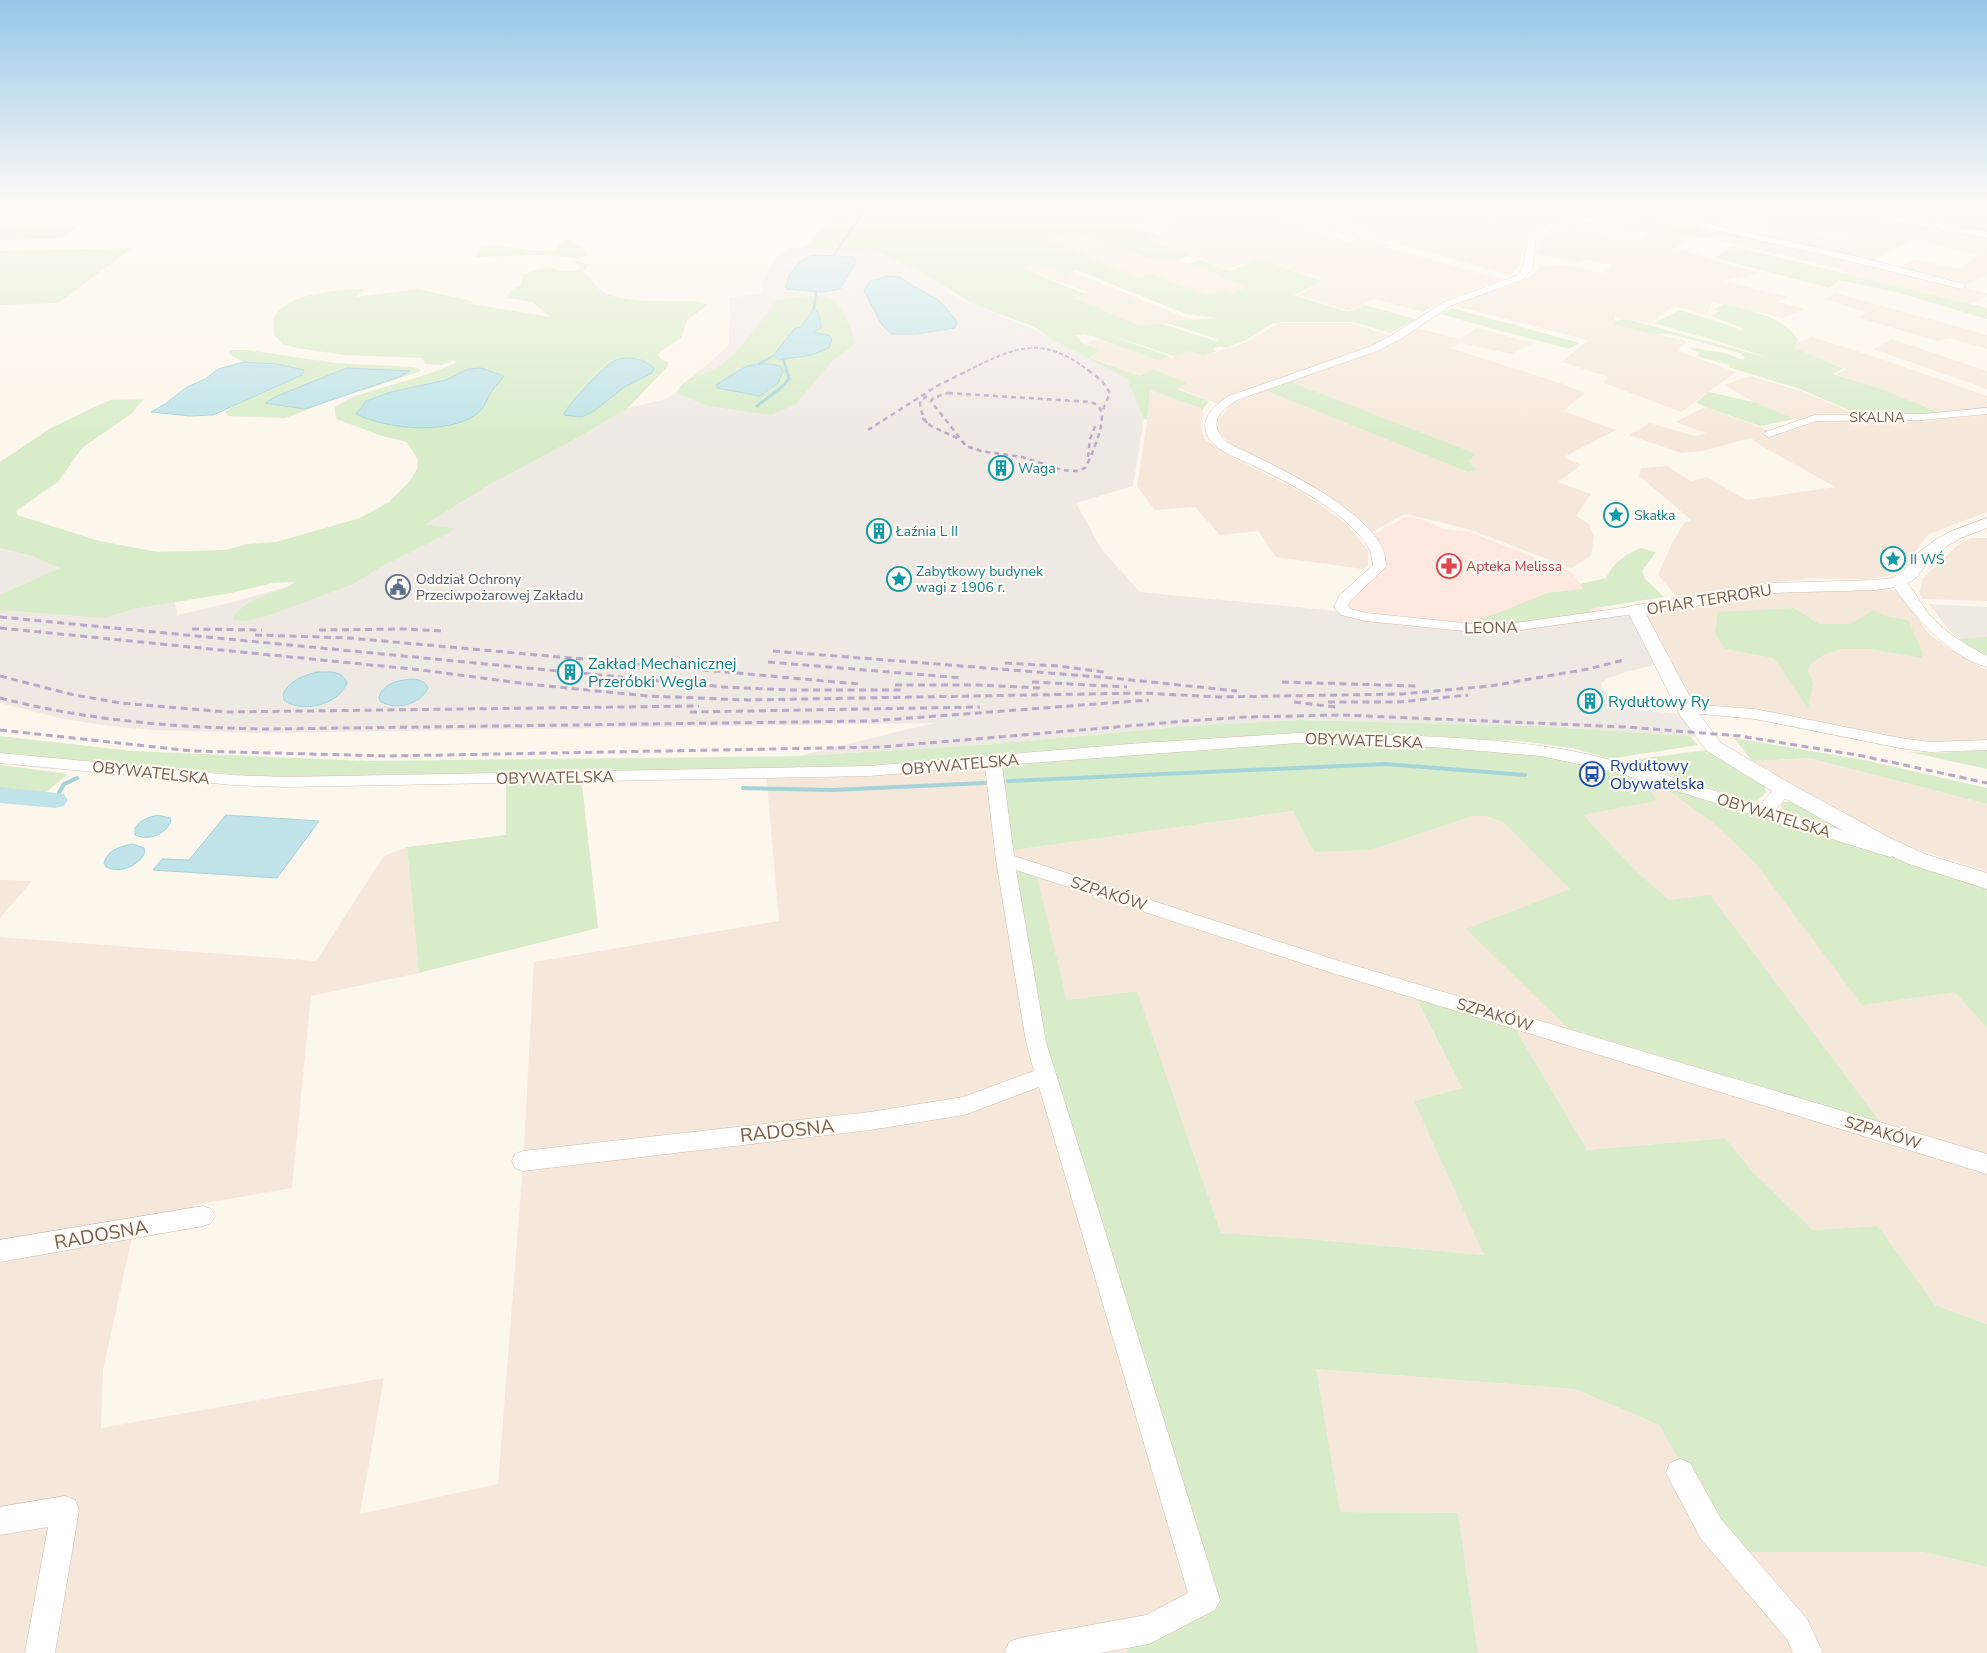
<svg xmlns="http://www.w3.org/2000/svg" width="1987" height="1653" font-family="'Nunito Sans',sans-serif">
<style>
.residential{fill:#f5e8da}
.commercial{fill:#fde8e0}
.industrial{fill:#efe9e4}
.green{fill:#d8ecc9;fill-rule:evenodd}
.water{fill:#bfe3e8;stroke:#a5d3da}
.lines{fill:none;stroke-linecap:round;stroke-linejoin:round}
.stream-far2{stroke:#a5d3da;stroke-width:2.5}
.stream-far1{stroke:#a5d3da;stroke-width:3}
.stream{stroke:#a5d3da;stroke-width:4}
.river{fill:#bfe3e8;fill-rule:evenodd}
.minor-casing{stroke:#d1beb0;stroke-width:1}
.tertiary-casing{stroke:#d1beb0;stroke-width:1}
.minor{fill:#fff;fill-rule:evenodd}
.tertiary{fill:#fff;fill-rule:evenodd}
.rail-far2{stroke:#b9a8c9;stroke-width:2;stroke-dasharray:4 2.5;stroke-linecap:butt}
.rail-far1{stroke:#b9a8c9;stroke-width:2.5;stroke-dasharray:5 4;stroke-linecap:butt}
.rail{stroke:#b9a8c9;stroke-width:3;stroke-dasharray:7 4.5;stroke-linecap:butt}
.labels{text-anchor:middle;stroke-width:4.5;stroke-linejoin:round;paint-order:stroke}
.far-street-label{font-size:14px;fill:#7a5c4d;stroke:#fffaf3}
.far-culture-label{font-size:14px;fill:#0d838f;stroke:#fffaf3;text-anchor:start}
.far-health-label{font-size:14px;fill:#be3a42;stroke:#fffaf3;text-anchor:start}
.far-service-label{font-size:14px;fill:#4e5e75;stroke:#fffaf3;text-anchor:start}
.street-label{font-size:16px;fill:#7a5c4d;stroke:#fffaf3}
.culture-label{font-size:16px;fill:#0d838f;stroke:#fffaf3;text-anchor:start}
.transit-label{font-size:16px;fill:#164399;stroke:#fffaf3;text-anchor:start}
.near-street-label{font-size:19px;fill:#7a5c4d;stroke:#fffaf3}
</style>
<rect width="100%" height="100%" fill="#fdf6ec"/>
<path class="residential" d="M1232,208h17l99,34 8,-3 -90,-31h20l105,37 -6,2 117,32 -57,21 -22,12 -49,-13 -25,12 -51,-16 26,-15 -66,-21 -30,10 -78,-31 11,-4 11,-9z
M1307,208h22l11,4 15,-4 54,3 10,-3h33l39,12 10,-4 -25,-8h23l51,15 -22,9 -9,34 -8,9 -117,-32 -28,-10 5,-3z
M1547,208h153l-117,11z
M1745,208h98l18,7 126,22v37l-21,11 -68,-17 15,-9 46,10 19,-14 -65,-15 -41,21 -117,-26 18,-11 67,14 10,-5 -109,-14 -33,6 -41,-10z
M1899,208h88v14l-41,-5z
M1649,217l12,5 -4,4 13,6 22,5 -17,11 84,25 -35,8 64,16 -10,5 26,7 -21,9 -71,-16 -5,13 -33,-9 -24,17 -35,-6v8l72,16 -9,10 58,21 -55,40 -77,-29 4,-6 -46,-15 26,-22 -133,-34 24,-11 36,-11 20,-11 5,-6 22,-2 41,8 9,-8 -28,-6 -4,3 -44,-8 5,-16 16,-10 12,-2 69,15 10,-7 -30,-7 4,-4 -9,-2z
M1077,230l95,28 81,30 -20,7 -24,2 -68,-17 -97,-39z
M1747,235l128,30 112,28v3l-15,8 -125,-30 -9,-6 -133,-30 16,-2 12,2z
M1035,261l36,9 115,48 26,2 -75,7 -65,-31 16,-4 -70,-25z
M1836,293l151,42v14l-37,-11 -13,3 -78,-23 7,-6 -41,-13z
M1278,323h74l49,16 16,-11 43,11 17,-11 56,15 -22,11 -50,-11 -11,5 110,35 25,10 -22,18 53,19 -52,27 17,8 -23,17 33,12 -15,22 13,8 5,12 -3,20 -20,12 -103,-39 -63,-15 -33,18 -46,-37 -98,-53 -12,-13 4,-12 8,-9 -51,-20 9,-5 -46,-7 -51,-19 -5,-13 13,-5 57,19 8,-2 12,3v-3l15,-5 14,5 44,-14z
M1812,337l73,23 102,36v12l-41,6 -110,-40 12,-5 -61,-22z
M1892,339l95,32v18l-114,-40z
M1750,376l51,15 70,29 90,-3 26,-3v98l-58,22 -24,30 -15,11 -26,5 -53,-2 -135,18 -18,-21 14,-32 12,-20 7,-3 -52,-44 2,-8 26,-2 24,15 16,-4 39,23 89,-13 -75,-42 -9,-7 -48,13 -22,2 -52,-18 21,-12 45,13 11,-3 -31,-11 30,-15 74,27 28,-9 -53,-23 -30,-17z
M1150,390l53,19 -2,18 3,12 26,17 72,36 44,31 22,27v15l-5,4 -87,-12 -18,-26 -38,4 -25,-28 -40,3 -18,-24 10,-63z
M1970,538h17v63l-64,-2 -4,-6 4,-15 34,-32z
M1884,589l15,2 29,42 18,14 41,23v70l-49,4 -248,-36 -45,-95 135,-21z
M1809,758l178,46v68l-90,-29 -145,-82z
M993,761l21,89 279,-39 21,40 57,-1 102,-34h12l18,6 68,67 66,-17 -55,-57 75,-14 -16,-28 346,108v443l-52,-19 -57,-79 -65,4 -60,-58 -28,-34 -138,12 -78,-132 -98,-28 51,98 -48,13 71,154 -176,-16 -88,-6 -84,-242 -70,9 -32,-130 170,730 -56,29 -24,24h-1125v-716l316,24 68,-105 23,-9 12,126 -108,23 -19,192 -98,17 -2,24 -60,8 -29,133 -2,58 283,-50 -24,136 138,-30 25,-320 11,-202 245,-41 -13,-149z
M0,880l32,1 -32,37z
M1315,1369l260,20 84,36 72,127h192l64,15v86h-509l-20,-139 -119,-2z"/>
<path class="commercial" d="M1405,517l15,2 24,10 26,3 101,40 32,40 -88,17 -158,-14 -15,-12 37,-35 -8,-32z"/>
<path class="industrial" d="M788,248l68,3 17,-2 49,24 39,26 73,30 93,50 17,40 -11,67 -57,17 26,47 38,42 206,20 111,16 179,-18 27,53 -37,9 -20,7 -5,4 1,4 8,12 17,9 9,2 54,5 15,22 -171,-11 -234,-6 -112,6 -193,18 -196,12 134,-33 -675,10 -106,-3 -43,-4 -45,-7 -64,-16v-155l32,8 119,50 24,-4 2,13 52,-12 61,-17 121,-52 73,-46 104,-56 40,-24 38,-9 10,-6 5,-8 26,-20 22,-21 1,-46 32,-5v-11l14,-24z
M1929,604l58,3v52l-8,-4 -30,-25z"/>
<path class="green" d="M838,208h373l7,3 -38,12 -20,-6 -30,8 28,10 -10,4 44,16 -28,8 -89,-31 -28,8 92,38 10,-4 58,21 17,-5 10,3 13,-6 -59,-23 14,-4 28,11 28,-12 65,22 -29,14 55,17 15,-7 52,14 -26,14 -38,-11h-69l-11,2 -26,16 -20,8 -6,-2 -7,3 4,2 -14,5 -14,-5 -15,5 -74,-24 69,24 -11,4 -73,-26 -10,1 9,9 14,5 -8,9 50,18 13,-7 34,14 -10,6 32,12 -6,8 -53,-19 -3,30 -3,-1 -17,-40 -75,-40 -18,-12 -61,-23 -51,-31 -49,-24 -17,2 -56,-2 8,-5zM1036,263l29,11 11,-4 110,44 32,4 -54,4 54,17 -3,2 -52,-17 -25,1 -63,-27 10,-4 -63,-26z
M1502,208h39l37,11 -25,4z
M1869,208h30l47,9 29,3 3,-3 9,5v12l-113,-20 -10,-4z
M1661,222l30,3 21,7 6,-1 29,4c-8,6 -17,0 -26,1 -5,0 -10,2 -15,2 -15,-1 -36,-5 -49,-12z
M80,225l-19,13 -61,2v-13z
M569,240l16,8 2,8 -9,2 -39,-3 -63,2 3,-11c8,0 16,-1 24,0 18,2 36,8 55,3v-3z
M1732,246l255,62v11l-88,-26 -60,-13 -10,8 -114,-30z
M132,248l-74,55 -58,2v-54z
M574,260l15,5 -6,7c11,5 11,14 19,19 17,13 76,9 99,11l7,3 -21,15 -6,18 -20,13 -3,4 3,4 7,3v4l-40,42 -40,24 -104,56 -59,37 29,3 -5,5 -68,34 -28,17 -86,32 -21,5 -12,-1v-4c13,-17 37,-22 56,-30l4,-4 -22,1 -41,10 -98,16 -29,9 -104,-8v-15l60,-27 -28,-12 -32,-8v-86l51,-34 52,-25 8,-3 33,-1 -13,15 -49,34 -24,34 -42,29 1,4 82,26 59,11 67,-2 23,-6 28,-2 84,-24 29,-16 21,-21 7,-12 1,-9 -11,-18 -28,-7 -42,-16 -2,-5v-7l17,-10 79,-24 25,-10 -1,-3 -14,5 -16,-1 -2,-6 -79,-3 -47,-7 -14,-4 -9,-9c0,-5 -1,-12 0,-16 10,-27 67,-29 90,-30l-9,8 63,-8 54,12v3l78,13 -18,-15 -25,-4 4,-8 9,-4 3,-9 -1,-3 28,-7c7,5 22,5 30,2z
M809,296c6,0 14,-1 20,2 11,4 26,35 25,47l-21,15 -37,44 -24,11 -64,-9 -32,-13c13,-21 28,-15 45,-28 23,-17 38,-43 56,-65z
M1725,304c26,7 57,11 73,36l-4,8 49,20 -10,6 45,14 68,27 -83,1 -63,-27 -72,-22 2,-2 -31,-8 -1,-5 -11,-5 38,6 18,7 2,-3 -5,-4 -69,-19h-20l-36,-9 -1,-4 12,-2 143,39 -45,-15 -70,-20 26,-13 57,18 4,4 1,-4 -31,-12 9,-5 -6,-2z
M1452,308l128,35 -11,6 -130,-35z
M230,350h17l89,13 78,4 6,2 1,2 -59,20 3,-3 -80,30 -57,-2 -3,-5 49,-24 25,-19 -56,-6 -14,-8z
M1288,381l188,73 -8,7 9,9 -9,2 -203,-82z
M1709,392l48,11 37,16 -34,7 -55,-19 -9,-5z
M1640,548l16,4 -14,19 3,8 19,18 -75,12 4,4 -105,15 -28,-3 38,-12 49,-20 36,-4 -3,-5 26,-6c8,-16 19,-23 34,-30z
M1794,608l25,16h31l23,-14 12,6 23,4 15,34 -2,4 -52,-9h-27l-17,5 -16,11 -1,6 5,12 -5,26 -34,-51 -49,-9 -10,-15 3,-22z
M1987,637v18l-11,-3 -16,-13z
M1300,720l234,6 156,10 8,9 -83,13 -11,-1 -32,-9 -52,-7 -248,-7 -410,34 -587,10 -275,-25v-17l131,15 237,10 431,-5 196,-12 193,-18z
M1298,738l207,8 136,27 16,28 -74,14 54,57 32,28 41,-5 170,227 -312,-94 -102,-99 104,-40 -67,-67 -18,-6h-12l-102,34 -57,2 -21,-41 -279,39 -21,-89z
M1734,738l130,22 123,28v16l-178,-46 -57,3z
M1707,750l57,34 2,8 -8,8 -8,2 -57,-20 -48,-15 -11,-6 4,-2z
M1987,750v19l-78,-17 27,1z
M0,765l68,9 -25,21 -43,-5z
M581,776l17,152 -179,45 -12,-126 99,-12v-58z
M1661,785l326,101v142l-32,-36 -93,13 -105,-140 -41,-40z
M1783,802h8l46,24 -1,2 -4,1 -45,-14 -5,-4 -1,-5z
M1005,860l30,9 32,131 70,-9 84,242 88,6 175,16 -70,-154 48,-13 -51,-99 98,29 78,132 138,-12 28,34 60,58 65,-4 57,79 52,19v243l-64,-15h-192l-72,-127 -84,-36 -259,-20 24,143 118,1 20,140h-353l24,-24 55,-29 -159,-524z"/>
<path class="water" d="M814,255l40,2 2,5 -16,27 -18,3 -36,-3c0,-15 14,-31 28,-34z
M888,276l12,1 13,9 24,13 7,6 13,17 -2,6 -39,6h-25l-9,-9 -18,-34 6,-10z
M814,308l5,6 2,14 -8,4c8,4 14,-1 19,7l-3,9 -17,7 -33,5 -6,-4 22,-28 6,-1z
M629,358c11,1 17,3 25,10l-2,5 -29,15 -29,23 -12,6 -18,-2c0,-7 42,-51 50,-54 4,-3 10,-2 15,-3z
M243,362l35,2 26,6 -2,5 -11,5 -78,35 -24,1 -38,-4 14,-8 22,-17 18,-8 13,-10z
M755,364h17l8,2 3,5 -5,12 -18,13 -43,-8v-4l28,-17z
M347,368l63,3 -11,6 -94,32 -40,-6 12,-7z
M481,368l23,8c-3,6 -9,9 -12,15 -5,7 -7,16 -14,22 -29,23 -92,16 -122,1l10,-13 25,-9 55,-12 22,-11z
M317,672c12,0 25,-2 30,11 -9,22 -45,31 -63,17l-1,-6c7,-14 20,-18 34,-22z
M412,679c8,1 13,2 16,9 -8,17 -33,23 -48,13l-1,-4c4,-14 20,-17 33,-18z
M158,815l12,3 1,3c-5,14 -23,20 -36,14v-7c5,-8 14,-11 23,-13z
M226,815l93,6 -42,57 -124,-8 9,-11 27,1z
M133,844l11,4 1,4c-6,14 -25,22 -39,15l-2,-4c3,-13 17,-17 29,-19z"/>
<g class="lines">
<path class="stream-far2" d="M834,255l32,-47
M814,308l2,-17
M783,359l4,12
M759,364l14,-8"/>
<path class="stream-far1" d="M757,406l27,-21 5,-7 -3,-8"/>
<path class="stream" d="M1008,781l377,-17 140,11
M743,788l89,2 153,-7
M55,800l9,-16 13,-6"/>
<path class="river" d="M0,787l64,7 4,6 -4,6 -9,2 -55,-5z"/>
<defs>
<path id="minor" d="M1703,208h32l-4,2 -56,6 188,42 101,26 2,2 -5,3 -99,-25 -191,-44 -1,-2 3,-2 -97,8 -20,4 -20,9 -3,30 -9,12 -74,27 -48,32 -25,13 -140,49c-19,12 -29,24 -11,42 45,22 133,61 156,105 3,6 3,13 5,19l-36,34 -3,6 3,3 15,4 127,13 143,-20 5,1 2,3 -2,3 -148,21 -127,-13 -25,-6 -7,-8 6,-12 33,-30c-1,-6 -2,-13 -5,-18 -22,-36 -77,-63 -114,-81 -14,-7 -33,-13 -43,-25 -15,-19 2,-35 18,-45l140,-49 25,-13 50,-32 74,-27 5,-8 5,-31 22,-12 26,-5z
M1849,208h14l19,6 105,18v6l-106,-19z
M1987,408v6l-64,6 -107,1 -47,16 -6,-3 2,-2 50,-17 108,-1z
M1897,578c13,3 19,18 26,28 14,22 41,38 64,50v11c-40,-10 -74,-54 -97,-85z
M1687,704l68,5 145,29 30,4 57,-2v10l-57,2 -30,-4 -145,-29 -74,-7 -2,-3 2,-3z
M1298,733c81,2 163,2 243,13 75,10 147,37 219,59 9,-9 16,-24 30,-20l2,4 -16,21 120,37 3,4 -3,4 -6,2 -275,-85 -74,-16 -109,-9 -134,-4 -296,22 12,91 322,104 651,194v20l-661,-203 -310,-101 30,172 174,558 -5,10 -66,34 -49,9h-95l4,-11 11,-4 126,-23 42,-22 -149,-506 -75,28 -94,15 -347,41 -8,-3 -3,-7 3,-7 8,-3 347,-39 93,-15 71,-26 -8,-29 -30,-182 -11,-94 -116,10 -584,11 -53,-2 -232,-22v-10l232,22 53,2 584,-11 273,-23z
M203,1206l8,3 4,7 -4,7 -8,3 -203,36v-22z
M1680,1459l10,4 31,56 86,100 16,34h-30l-6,-14 -86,-100 -35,-66 4,-10z
M65,1496l10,4 4,10 -24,143h-30l23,-126 -48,8v-28z"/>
<path id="tertiary" d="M1987,518v10l-26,10 -14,8 -17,13 -14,19 -13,8 -28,4 -102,3 -127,21 53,100 22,29 70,41 99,54 35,16 62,19v16l-78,-25 -35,-16 -97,-54 -70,-43 -27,-36 -53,-105 3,-4 6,-1 137,-22 102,-3 17,-2 12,-8 14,-17 17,-13 14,-8z"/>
</defs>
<use href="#minor" class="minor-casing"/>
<use href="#tertiary" class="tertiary-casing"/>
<use href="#minor" class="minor"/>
<use href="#tertiary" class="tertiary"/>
<path class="rail-far2" d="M967,371c48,-24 75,-37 122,0"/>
<path class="rail-far1" d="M1088,370l14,11 8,12 -8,19
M948,393l143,9c2,1 5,2 7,4 12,10 -7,51 -13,62l-9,3 -14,-1 -40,-13 -41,-6 -15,-5 -35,-45 2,-3z
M927,396l-7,5c0,9 3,15 7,22
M922,418l9,8 28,13
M868,430l69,-44 32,-16
M1088,457l2,-18 6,-15"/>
<path class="rail" d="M0,617l724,70 68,3h112
M0,628l422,42 105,14 121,12 99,4 395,-7 77,4 183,-3 88,-8 98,-17 36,-9
M192,629l70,1
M319,630l85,-1 41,2
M255,635l95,3 508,46
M773,651l339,27 125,13
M768,662l194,16
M1005,663l53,3 46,6
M0,676l74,19 47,8 105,9 473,-6
M1032,682l95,5
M1282,682l134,4
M895,685h84l61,3
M0,698c90,23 179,30 271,31l600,-8 278,-21
M1294,702l42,5
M1328,702h70l70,-7
M690,712l290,-5
M0,730l193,21 196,5 492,-9 305,-26 59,-4 98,-2 284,12 113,9 123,20 124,27"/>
</g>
<linearGradient id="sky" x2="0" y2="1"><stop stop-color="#97c7e8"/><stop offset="0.47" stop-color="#fefbf6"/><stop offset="1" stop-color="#fefbf6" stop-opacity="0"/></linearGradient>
<rect width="1987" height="440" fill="url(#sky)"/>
<defs>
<symbol id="building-ring" viewBox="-11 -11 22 22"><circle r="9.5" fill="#fffaf3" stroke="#0f9aa8" stroke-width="1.5"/><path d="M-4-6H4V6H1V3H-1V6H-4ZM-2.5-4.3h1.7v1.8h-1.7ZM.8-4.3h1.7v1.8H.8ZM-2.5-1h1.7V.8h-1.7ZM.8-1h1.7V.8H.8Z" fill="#0f9aa8"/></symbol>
<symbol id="sight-ring" viewBox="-11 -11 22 22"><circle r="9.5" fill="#fffaf3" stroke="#0f9aa8" stroke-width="1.5"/><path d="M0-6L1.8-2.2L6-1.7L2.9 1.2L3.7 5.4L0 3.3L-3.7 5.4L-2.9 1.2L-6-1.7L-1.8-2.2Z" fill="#0f9aa8"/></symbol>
<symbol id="pharmacy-ring" viewBox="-11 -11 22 22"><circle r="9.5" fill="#fffaf3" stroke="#e0444e" stroke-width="1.5"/><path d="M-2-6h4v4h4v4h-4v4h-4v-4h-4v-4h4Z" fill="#e0444e"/></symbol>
<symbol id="civic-ring" viewBox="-11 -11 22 22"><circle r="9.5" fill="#fffaf3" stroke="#5c6f8a" stroke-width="1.5"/><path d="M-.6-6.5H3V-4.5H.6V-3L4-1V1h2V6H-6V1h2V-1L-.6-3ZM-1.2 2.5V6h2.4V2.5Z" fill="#5c6f8a"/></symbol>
<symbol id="bus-ring" viewBox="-11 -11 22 22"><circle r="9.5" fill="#fffaf3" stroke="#1a4fb4" stroke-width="1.5"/><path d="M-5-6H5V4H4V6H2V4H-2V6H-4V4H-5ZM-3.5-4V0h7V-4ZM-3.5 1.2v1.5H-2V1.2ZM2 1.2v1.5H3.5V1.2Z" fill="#1a4fb4"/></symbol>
</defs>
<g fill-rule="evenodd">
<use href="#building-ring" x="987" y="454" width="28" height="28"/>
<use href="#sight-ring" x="1602" y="501" width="28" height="28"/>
<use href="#building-ring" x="865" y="517" width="28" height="28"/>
<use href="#sight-ring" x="1879" y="545" width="28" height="28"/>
<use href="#pharmacy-ring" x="1435" y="552" width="28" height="28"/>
<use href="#sight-ring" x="885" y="565" width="28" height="28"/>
<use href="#civic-ring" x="384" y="573" width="28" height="28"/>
<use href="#building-ring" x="556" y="658" width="28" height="28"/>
<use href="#building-ring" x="1576" y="687" width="28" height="28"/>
<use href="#bus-ring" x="1578" y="760" width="28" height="28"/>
</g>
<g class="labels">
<g class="far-street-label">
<text x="1877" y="422">SKALNA</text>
</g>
<g class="far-culture-label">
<text x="1018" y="473">Waga</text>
<text x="1634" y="520">Skałka</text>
<text x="896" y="536">Łaźnia L II</text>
<text x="1910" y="564">II WŚ</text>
<text x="916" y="576">Zabytkowy budynek<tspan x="916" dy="16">wagi z 1906 r.</tspan></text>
</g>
<g class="far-health-label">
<text x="1466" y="571">Apteka Melissa</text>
</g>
<g class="far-service-label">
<text x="416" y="584">Oddział Ochrony<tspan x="416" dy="16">Przeciwpożarowej Zakładu</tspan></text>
</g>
<g class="street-label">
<text transform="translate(1709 599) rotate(-9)" y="6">OFIAR TERRORU</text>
<text transform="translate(1491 627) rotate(-1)" y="6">LEONA</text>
<text transform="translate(1364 740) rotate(2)" y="6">OBYWATELSKA</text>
<text transform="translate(960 764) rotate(-5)" y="6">OBYWATELSKA</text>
<text transform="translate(151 772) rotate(6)" y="6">OBYWATELSKA</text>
<text transform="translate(555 777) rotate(-1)" y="6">OBYWATELSKA</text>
<text transform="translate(1774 815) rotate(17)" y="6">OBYWATELSKA</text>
<text transform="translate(1109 893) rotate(18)" y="6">SZPAKÓW</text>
<text transform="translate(1495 1014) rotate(17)" y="6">SZPAKÓW</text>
<text transform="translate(1883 1132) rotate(17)" y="6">SZPAKÓW</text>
</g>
<g class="culture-label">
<text x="588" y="669">Zakład Mechanicznej<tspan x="588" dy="18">Przeróbki Wegla</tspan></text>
<text x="1608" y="707">Rydułtowy Ry</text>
</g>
<g class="transit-label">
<text x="1610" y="771">Rydułtowy<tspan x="1610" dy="18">Obywatelska</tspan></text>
</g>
<g class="near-street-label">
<text transform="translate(787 1130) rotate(-6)" y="7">RADOSNA</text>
<text transform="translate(101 1234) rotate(-10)" y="7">RADOSNA</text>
</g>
</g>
</svg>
